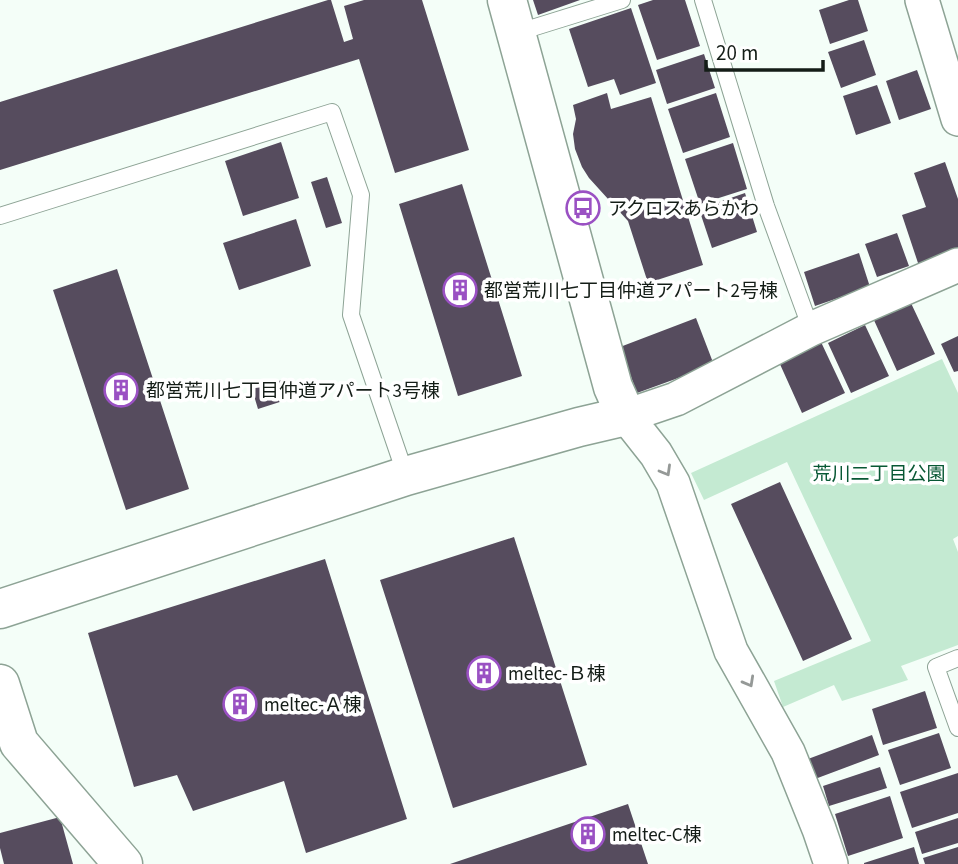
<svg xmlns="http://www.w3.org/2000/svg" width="958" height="864" font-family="'Source Sans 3','Noto Sans JP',sans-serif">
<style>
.green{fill:#c4ead2}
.building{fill:#564c5e}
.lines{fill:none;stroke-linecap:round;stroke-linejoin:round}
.service-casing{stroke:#8da395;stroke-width:18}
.minor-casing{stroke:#8da395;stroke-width:36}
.tertiary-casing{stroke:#8da395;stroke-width:41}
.service{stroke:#fff;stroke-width:16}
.minor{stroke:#fff;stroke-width:33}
.tertiary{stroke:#fff;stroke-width:38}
.oneway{stroke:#959997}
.labels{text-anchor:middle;stroke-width:7;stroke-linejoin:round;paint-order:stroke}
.poi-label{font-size:19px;fill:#141d17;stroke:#fff;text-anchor:start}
.park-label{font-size:19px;fill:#085834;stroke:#fff}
</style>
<rect width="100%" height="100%" fill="#f4fef8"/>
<path class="green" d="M942,359l16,34v143l-5,3 5,13v93l-57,21 7,14 -66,21 -8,-16 -51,22 -9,-26 97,-40 -84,-179 -83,38 -13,-27z"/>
<path class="building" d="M328,0h3l13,42 9,-3 -9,-33 20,-6h58l47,150 -74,23 -36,-114 -359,111v-68z
M533,0h47l-42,15z
M653,0h32l15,46 -43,14 -19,-55z
M849,0h9l10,31 -38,13 -11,-34z
M631,8l25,75 -36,12 -6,-16 -26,8 -19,-58z
M864,40l12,35 -35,13 -13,-36z
M704,54l11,34 -48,16 -11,-34z
M917,70l14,39 -32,11 -13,-39z
M877,85l14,38 -35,12 -13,-39z
M607,93l4,16 40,-12 52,168 -55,18 -20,-62 -39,-43 -7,-11 -7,-18 -2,-15 3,-15 -3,-14z
M716,93l14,44 -47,16 -15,-44z
M281,142l18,56 -56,18 -18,-55z
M733,143l14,46 -47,15 -15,-45z
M945,162l13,37v53l-39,14 -17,-51 24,-8 -12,-34z
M327,177l15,46 -16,5 -15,-46z
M462,184l60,192 -64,20 -59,-192z
M745,193l12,39 -45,16 -13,-39z
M296,219l15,47 -72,24 -16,-47z
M897,233l12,33 -32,11 -12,-33z
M859,253l11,34 -55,19 -11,-34z
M117,269l72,220 -63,21 -73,-220z
M910,301l25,53 -38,17 -24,-53z
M696,318l18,47 -77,28 -17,-46z
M865,325l24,51 -38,17 -23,-50z
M958,336v35l-4,1 -13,-28z
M821,342l24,51 -43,20 -23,-51z
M282,380l7,19 -31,10 -6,-20z
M780,482l72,157 -49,22 -72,-157z
M514,537l73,228 -134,43 -73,-228z
M325,559l82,260 -101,34 -22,-72 -91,30 -16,-36 -43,12 -46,-154z
M925,691l12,37 -54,17 -11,-36z
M939,733l12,35 -51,17 -12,-35z
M872,735l7,20 -64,24 -7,-20z
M880,767l7,21 -58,18 -6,-20z
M958,773v40l-46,15 -12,-36z
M890,796l13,42 -55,18 -13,-42z
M628,804l20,60h-198z
M60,817l13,47h-69l-4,-16v-15z
M958,818v25l-36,11 -7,-22z
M914,847l5,17h-55v-1z
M958,847v17h-33l-2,-6z"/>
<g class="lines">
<defs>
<path id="service" d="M703,0l63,206 45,123
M516,33l106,-33
M0,216l332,-104 29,83 -10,120 55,161
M958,658l-22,9 22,61"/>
<path id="minor" d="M922,0l36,119
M831,864l-12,-35 -31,-77 -57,-101 -58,-168 -17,-29 -30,-38 50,-17 135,-70 147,-64"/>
<path id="tertiary" d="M0,609l406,-133 173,-49 47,-11 -13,-29 -106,-387
M0,684l19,59 104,121"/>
</defs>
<use href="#service" class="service-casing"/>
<use href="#minor" class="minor-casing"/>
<use href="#tertiary" class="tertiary-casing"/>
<use href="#service" class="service"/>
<use href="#minor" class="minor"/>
<use href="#tertiary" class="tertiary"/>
</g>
<defs><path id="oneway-chevron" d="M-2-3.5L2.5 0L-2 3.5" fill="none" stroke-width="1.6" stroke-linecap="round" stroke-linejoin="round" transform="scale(1.75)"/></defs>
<g class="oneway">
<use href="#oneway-chevron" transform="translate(666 471) rotate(60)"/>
<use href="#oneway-chevron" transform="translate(749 682) rotate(61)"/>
</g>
<defs>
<symbol id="bus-ring" viewBox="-11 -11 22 22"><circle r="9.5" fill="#fff" stroke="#9a51c3" stroke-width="1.5"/><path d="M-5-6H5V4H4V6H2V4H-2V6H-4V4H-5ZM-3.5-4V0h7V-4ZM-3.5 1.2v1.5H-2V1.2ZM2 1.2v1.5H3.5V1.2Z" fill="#9a51c3"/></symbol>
<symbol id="building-ring" viewBox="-11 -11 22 22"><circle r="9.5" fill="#fff" stroke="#9a51c3" stroke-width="1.5"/><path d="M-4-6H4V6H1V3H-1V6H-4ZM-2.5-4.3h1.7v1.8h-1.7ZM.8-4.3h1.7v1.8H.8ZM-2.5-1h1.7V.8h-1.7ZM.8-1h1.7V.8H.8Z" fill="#9a51c3"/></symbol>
</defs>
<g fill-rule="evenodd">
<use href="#bus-ring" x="564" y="189" width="38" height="38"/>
<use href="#building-ring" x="441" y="271" width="38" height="38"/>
<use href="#building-ring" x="102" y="371" width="38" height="38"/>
<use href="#building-ring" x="465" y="654" width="38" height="38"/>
<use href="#building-ring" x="221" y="685" width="38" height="38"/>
<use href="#building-ring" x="569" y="815" width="38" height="38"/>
</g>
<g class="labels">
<g class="poi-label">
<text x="608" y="215">アクロスあらかわ</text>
<text x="484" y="297">都営荒川七丁目仲道アパート2号棟</text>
<text x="146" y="397">都営荒川七丁目仲道アパート3号棟</text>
<text x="508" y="680">meltec-Ｂ棟</text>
<text x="264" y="711">meltec-Ａ棟</text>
<text x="612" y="841">meltec-C棟</text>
</g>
<g class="park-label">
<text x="879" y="480">荒川二丁目公園</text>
</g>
</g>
<path d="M706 60v10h117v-10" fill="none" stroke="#141d17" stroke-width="3.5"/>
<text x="716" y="60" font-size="21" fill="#141d17" stroke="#ffffff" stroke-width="5" paint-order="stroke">20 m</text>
</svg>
